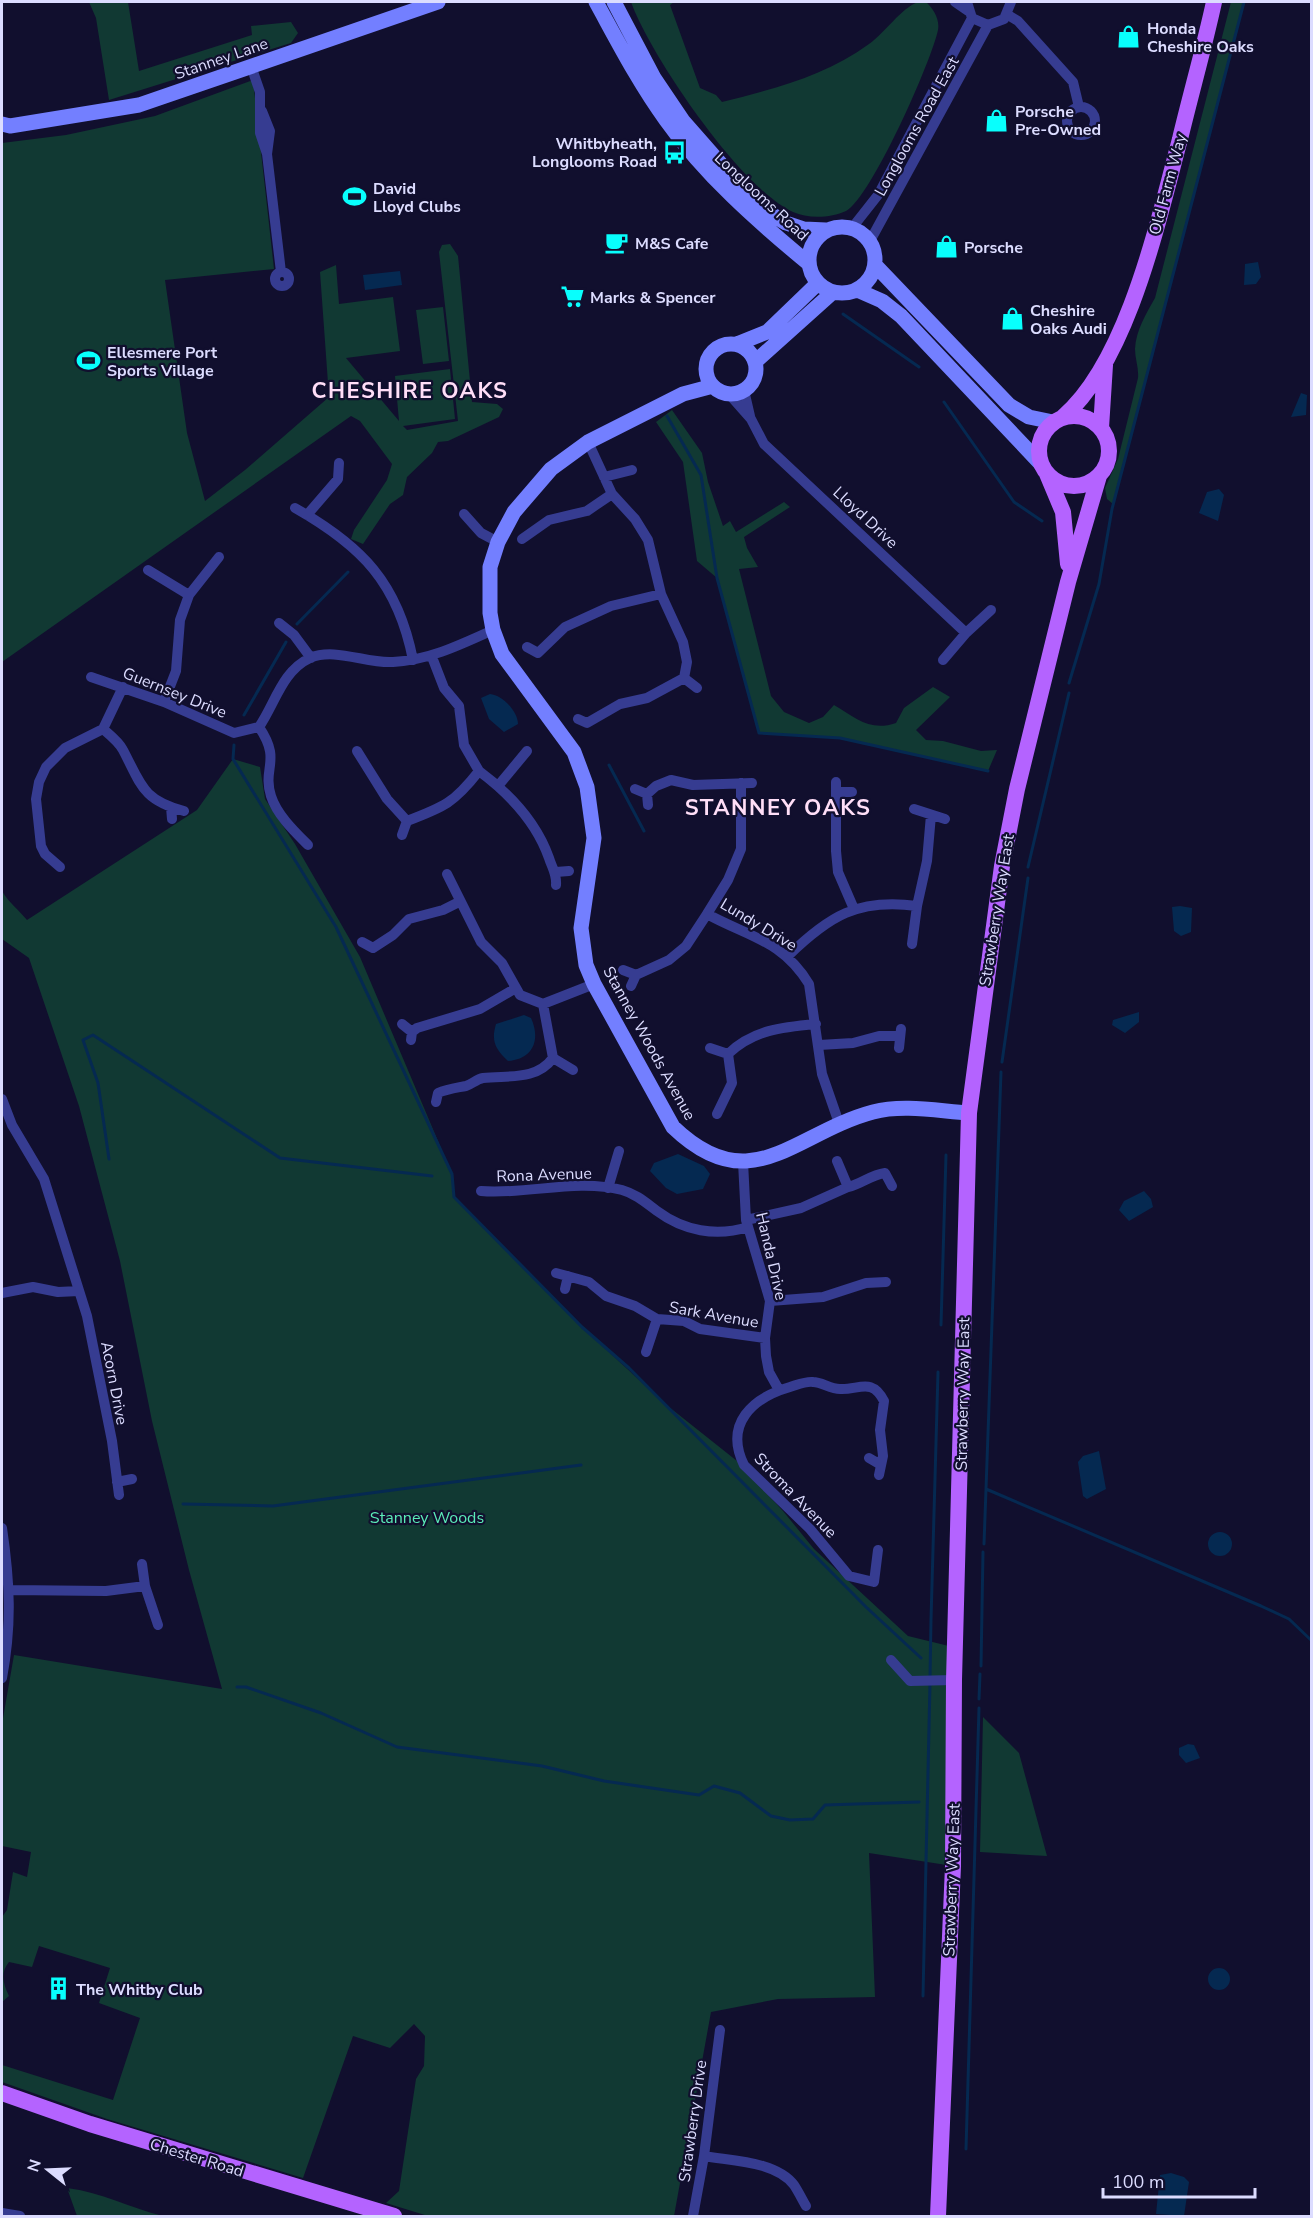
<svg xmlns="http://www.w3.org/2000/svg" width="1313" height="2218" font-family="'Nunito Sans',sans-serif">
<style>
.green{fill:#113933}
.water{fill:#052951}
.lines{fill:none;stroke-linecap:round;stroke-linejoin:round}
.stream{stroke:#052951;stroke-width:3}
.street{stroke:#363c91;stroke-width:10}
.secondary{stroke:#737fff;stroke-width:15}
.primary{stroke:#b463ff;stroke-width:16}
.labels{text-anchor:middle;stroke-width:4.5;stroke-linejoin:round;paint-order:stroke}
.poi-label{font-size:16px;font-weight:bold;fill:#dcdcff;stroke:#110f2e;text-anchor:start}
.street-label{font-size:16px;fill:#dcdcff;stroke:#110f2e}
.park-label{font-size:16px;fill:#5becb8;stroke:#110f2e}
.district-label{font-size:22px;font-weight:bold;letter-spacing:1.5px;fill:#ffdef7;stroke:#110f2e}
</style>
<rect width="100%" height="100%" fill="#110f2e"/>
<path class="green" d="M89,2h39l11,69 113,-36 -1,-9 40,-4 7,11 -7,10 -182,57 -13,-82z
M631,2h43l-4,3 30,83 16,7 6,7c52,-13 103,-26 147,-58 17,-12 31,-35 49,-42h8c7,6 14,17 12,28 -6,30 -67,168 -92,181 -15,7 -38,8 -53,1 -52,-23 -143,-157 -162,-210z
M1231,2h13l-131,502 -6,-5 -2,-11 13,-29 20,-81c1,-10 -3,-19 -3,-29 1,-19 11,-35 20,-51z
M253,80l21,189 -109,11 22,153 18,68 40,-31 84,-73 -9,-125 16,-7 3,39 54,-7 7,54 -54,7 53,63 -4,-45 55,-7 5,50 -52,7 4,4 51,-9 -19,-169 3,-7 8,-1 8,12 14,146 25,2 6,5 -4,8 -51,24 -10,1 -6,11 -25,24 -4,18 -13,9 -27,40 -12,-5 3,-9 33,-50 5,-16 -32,-43 -9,-5 -349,246v-519l64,-8 89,-19z
M443,307l6,54 -26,3 -7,-54z
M672,410l30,43 6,29 15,44 7,-5 6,11 48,-30 6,5 -46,30 3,11 11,19 -19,2 32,127 13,16 25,11 14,-6 11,-12c22,13 36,27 62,18l8,-15 29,-21 17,10 -34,33 10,10 17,1 38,10 16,-1 -9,21 -148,-33 -81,-5 -42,-155 -20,-17 -14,-99 -27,-40z
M233,759l27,8 5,32 30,45 65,113 92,217 2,23 128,130 82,76 73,58 46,50 31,38 94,87 49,12 -4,218 -84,-13 6,144 -97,2 -67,13 -37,204h-246l-42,-13 13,-12 17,-112 8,-13 1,-30 -11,-12 -24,24 -37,-12 -50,142 -196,-59 -105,-37v-17l111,35 27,-82 -41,-15 11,-35 -71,-22 -7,21 -23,-5c-9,11 -6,21 0,34l-7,6v-85l5,-7 6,-38 14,5 4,-25 -29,-6v-122l12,-69 208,34 -33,-119 -37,-149 -32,-160 -41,-155 -50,-148 -27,-19v-48c7,12 17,19 25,29l170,-110z
M983,1717l36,36 28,103 -67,-4z
M67,2188c34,4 63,20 96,28h-86z"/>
<path class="water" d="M1258,262l3,15 -5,7 -12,1 1,-21z
M400,271l2,14 -37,5 -2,-15z
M1301,393l6,2 -1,20 -15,2z
M1219,489l5,6 -6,26 -19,-8 8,-21z
M490,694c12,1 28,17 28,30l-14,8 -15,-13 -8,-21z
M1180,906l12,2 -1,24 -10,4 -7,-5 -2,-24z
M1139,1012v10l-14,11 -13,-8 1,-5z
M524,1015l7,3c10,22 2,41 -23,43 -13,-12 -17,-20 -12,-37z
M678,1154l26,12 6,8 -7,15 -26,5 -11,-6 -16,-17 4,-8z
M1144,1191l7,8 2,8 -24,14 -10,-11 5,-9z
M1099,1451l7,38 -19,10 -4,-3 -5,-34 5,-6z
M1208 1544a12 12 0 1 1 24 0a12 12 0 1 1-24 0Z
M1188,1744l6,1 6,13 -14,5 -7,-8v-7z
M1208 1979a11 11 0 1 1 22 0a11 11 0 1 1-22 0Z
M1171,2173l13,4 5,5 -5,34 -28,-2 4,-39z"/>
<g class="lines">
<path class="stream" d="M843,314l76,53
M944,402l70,100 28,19
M667,416l34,59 16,103 42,155 81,5 148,33
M297,624l51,-52
M1069,683l30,-99 13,-75 132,-507
M244,715l42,-73
M234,745l-1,14 103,168 116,247 2,23 128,130 47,41 237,239 55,51
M609,765l35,66
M1028,867l41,-174
M1002,1062l26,-184
M109,1159l-11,-76 -15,-43 10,-5 187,123 152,18
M941,1325l5,-170
M986,1489l15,-417
M183,1504l90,2 308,-41
M984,1544l2,-55 275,117 28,13 23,22
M931,1620l7,-248
M981,1666l2,-114
M930,1677l1,-57
M237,1687h9l75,26 76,34 145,19 62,15 95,14 15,-9 26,7 31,23 19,4 23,-1 12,-14 94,-3
M979,1699l1,-25
M923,1996l7,-313
M966,2149l13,-441"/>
<path class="street" d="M955,2l13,9
M967,2l5,16 16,7 16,-6 7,-17
M1008,15l10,6 55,61 6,25
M251,66l9,26v41l7,21 14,118
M1067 121a14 14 0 1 1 28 0a14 14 0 1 1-28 0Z
M262,111l8,20 -3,23
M852,228l26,-33 94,-177
M870,241l118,-216
M275 279a7 7 0 1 1 14 0a7 7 0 1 1-14 0Z
M744,390l6,26
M728,393l23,26 13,25 202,189 25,-23
M604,477l28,-7
M295,508c67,38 103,75 118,152
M464,514l17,19 17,9
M307,515l31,-36 1,-16
M522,539l27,-19 38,-9 25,-17
M148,570l41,25 -9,25 -4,51 -12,31
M189,595l30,-38
M279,623l15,12 17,23
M527,647l11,6 27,-26 46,-21 50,-12
M943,660l23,-27
M91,677l73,25 70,31 25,-6c16,-23 23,-56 51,-69 25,-11 57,6 83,4 36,-2 67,-17 100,-32
M684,678l13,10
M578,719l9,4 33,-19 27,-6 37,-20 3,-16 -4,-20 -22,-48 -13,-54 -13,-21 -23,-25 -24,-52
M259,727c23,34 3,40 12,69 6,19 24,36 37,49
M103,729c7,6 16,13 20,21 18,34 19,50 61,61
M357,751l30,48 20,22
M479,771c31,23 57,50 70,87 3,10 8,16 7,27
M836,782v69l2,21 16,37
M741,783v66l-13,31 -21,34c42,23 75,26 102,70l13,90 18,52
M498,786l29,-35
M635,789l12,5
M836,792h16
M648,805l-1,-11 9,-8 15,-6 22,5 59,-2
M171,807l1,12
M914,809l31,10
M402,835l5,-14c37,-14 47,-18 72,-50l-15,-26 -5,-39 -15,-18 -12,-31
M60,867l-15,-13 -4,-8 -5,-47 3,-17 7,-15 19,-19 38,-19 20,-42
M556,872l13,-1
M447,874l34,68 21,21 18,32 23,9 51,-20
M917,906l10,-45 4,-46
M362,942l11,6 20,-13 16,-16 34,-9 16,-8
M788,956c41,-40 70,-58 129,-50l-5,38
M623,970l13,5
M631,986l5,-11 33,-15 17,-14 21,-32
M543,1004l10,54 20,12
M402,1024l10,8
M411,1040l1,-8 5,-4 63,-19 36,-21
M819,1045l34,-2 26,-7h21
M710,1048l18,6c25,-24 54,-27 88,-30
M899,1048l2,-19
M2,1099l10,26 32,54 43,137 25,125 7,54
M436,1102l2,-9c9,-4 18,-5 28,-7 6,-2 11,-7 17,-8 25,-3 53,3 70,-20
M717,1114l15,-31 -4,-29
M743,1162l3,58 24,81 -5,37 1,18 3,16 10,18
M848,1187c14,-3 22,-12 37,-14l7,13
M608,1188l11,-37
M481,1191c47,4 95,-13 141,-1 14,4 23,12 35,21 27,20 59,26 91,16
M746,1220l55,-12 47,-21 -11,-26
M556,1273l33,9 17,14 29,10 22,13
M565,1289l3,-13
M2,1293l31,-6 25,5 21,-1
M770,1301l53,-4 43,-14 20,-1
M646,1352l11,-33 27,2 16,8 65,9
M869,1458l12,7
M117,1482l15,-3
M2,1528c8,54 10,97 0,150
M878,1550l-4,32 -25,-6 -39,-47 -66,-64c-20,-41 8,-67 46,-78 7,-2 16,-6 23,-5 9,0 17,7 27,7 19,1 32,-12 44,12l-4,29 3,26 -4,19
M145,1586l13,39
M10,1590l96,1 39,-5 -3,-22
M891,1660l19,21 44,-1
M704,2156c27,5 72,5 90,29 4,6 8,14 12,21
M2,2213l18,3
M693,2216l11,-60 16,-126"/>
<path class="secondary" d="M596,2c22,40 43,81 70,118 39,55 90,100 142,143
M614,2l40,76 29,43 58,66 30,27 15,9 18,6 22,1
M2,124l8,2 129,-21 299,-103
M809 260a33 33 0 1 1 66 0a33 33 0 1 1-66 0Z
M875,265l134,140 20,12 24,5
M857,290l25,11 19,15 140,148
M737,344l30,-12 50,-48
M706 369a25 25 0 1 1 50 0a25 25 0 1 1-50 0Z
M755,362l77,-69
M713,386l-30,8 -95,48 -37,27 -37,43 -16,30 -8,25v46l3,17 9,24 72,98 13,35 7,51 -13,90 5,37 8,19 79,143c78,75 121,6 200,-15 30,-8 65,-1 96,1"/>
<path class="primary" d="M1039 451a35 35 0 1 1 70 0a35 35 0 1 1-70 0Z
M1063,417c65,-56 95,-196 117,-278 11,-46 24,-91 34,-137
M1101,428l4,-63
M1047,474l16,38 5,52
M2,2093l88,31 304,92
M938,2216l15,-350 1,-186 15,-567 33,-247 15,-77 51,-207 31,-106"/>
</g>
<defs>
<symbol id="shop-bare" viewBox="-9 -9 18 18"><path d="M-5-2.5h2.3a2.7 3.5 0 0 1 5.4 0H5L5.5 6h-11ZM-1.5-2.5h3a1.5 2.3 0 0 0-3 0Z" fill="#08fffd" stroke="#110f2e" stroke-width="2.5" paint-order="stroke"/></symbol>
<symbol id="bus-bare" viewBox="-9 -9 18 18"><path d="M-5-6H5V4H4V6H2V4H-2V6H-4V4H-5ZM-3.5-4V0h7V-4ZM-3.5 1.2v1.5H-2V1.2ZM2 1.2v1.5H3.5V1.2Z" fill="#08fffd" stroke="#110f2e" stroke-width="2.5" paint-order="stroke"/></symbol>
<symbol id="stadium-bare" viewBox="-9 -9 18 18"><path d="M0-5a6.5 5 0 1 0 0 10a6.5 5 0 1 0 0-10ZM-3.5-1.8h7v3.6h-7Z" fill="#08fffd" stroke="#110f2e" stroke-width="2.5" paint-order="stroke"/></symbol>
<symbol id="cafe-bare" viewBox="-9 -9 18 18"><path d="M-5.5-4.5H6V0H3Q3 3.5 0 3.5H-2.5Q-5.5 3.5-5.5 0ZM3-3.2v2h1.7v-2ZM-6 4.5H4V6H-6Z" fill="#08fffd" stroke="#110f2e" stroke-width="2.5" paint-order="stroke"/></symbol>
<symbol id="supermarket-bare" viewBox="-9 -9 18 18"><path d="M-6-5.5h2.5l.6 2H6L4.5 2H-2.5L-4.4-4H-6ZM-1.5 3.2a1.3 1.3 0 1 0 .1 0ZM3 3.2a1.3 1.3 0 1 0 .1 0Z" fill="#08fffd" stroke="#110f2e" stroke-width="2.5" paint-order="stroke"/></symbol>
<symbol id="building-bare" viewBox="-9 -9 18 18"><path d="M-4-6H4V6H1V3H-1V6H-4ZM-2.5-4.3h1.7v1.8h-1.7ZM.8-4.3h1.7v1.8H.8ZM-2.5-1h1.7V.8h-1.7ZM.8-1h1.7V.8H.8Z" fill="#08fffd" stroke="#110f2e" stroke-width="2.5" paint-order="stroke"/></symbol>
</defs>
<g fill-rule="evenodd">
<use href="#shop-bare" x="1112" y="20" width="33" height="33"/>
<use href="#shop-bare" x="980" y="104" width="33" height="33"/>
<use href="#bus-bare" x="658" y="136" width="33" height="33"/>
<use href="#stadium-bare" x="338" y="180" width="33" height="33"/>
<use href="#cafe-bare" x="600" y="226" width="33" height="33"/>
<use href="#shop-bare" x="930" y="230" width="33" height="33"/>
<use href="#supermarket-bare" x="556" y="280" width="33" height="33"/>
<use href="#shop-bare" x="996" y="302" width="33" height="33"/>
<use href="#stadium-bare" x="72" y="344" width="33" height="33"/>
<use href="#building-bare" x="42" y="1972" width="33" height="33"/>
</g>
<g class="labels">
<g class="poi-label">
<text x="1147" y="34">Honda<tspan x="1147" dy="18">Cheshire Oaks</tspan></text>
<text x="1015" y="117">Porsche<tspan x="1015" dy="18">Pre-Owned</tspan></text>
<text x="657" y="149" text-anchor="end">Whitbyheath,<tspan x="657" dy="18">Longlooms Road</tspan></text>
<text x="373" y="194">David<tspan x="373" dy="18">Lloyd Clubs</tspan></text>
<text x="635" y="249">M&amp;S Cafe</text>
<text x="964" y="253">Porsche</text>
<text x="590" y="303">Marks &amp; Spencer</text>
<text x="1030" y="316">Cheshire<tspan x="1030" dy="18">Oaks Audi</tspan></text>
<text x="107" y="358">Ellesmere Port<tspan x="107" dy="18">Sports Village</tspan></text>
<text x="76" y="1995">The Whitby Club</text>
</g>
<g class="street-label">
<text transform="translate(221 58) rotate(-19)" y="6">Stanney Lane</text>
<text transform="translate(916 126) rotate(-61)" y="6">Longlooms Road East</text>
<text transform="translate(1167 184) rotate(-75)" y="6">Old Farm Way</text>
<text transform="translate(762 196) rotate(43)" y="6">Longlooms Road</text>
<text transform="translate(866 517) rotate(43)" y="6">Lloyd Drive</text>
<text transform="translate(175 692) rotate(22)" y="6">Guernsey Drive</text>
<text transform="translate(996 910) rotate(-81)" y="6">Strawberry Way East</text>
<text transform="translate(759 924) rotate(31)" y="6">Lundy Drive</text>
<text transform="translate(650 1043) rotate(61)" y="6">Stanney Woods Avenue</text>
<text transform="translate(544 1174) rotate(-2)" y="6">Rona Avenue</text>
<text transform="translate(772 1256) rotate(77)" y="6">Handa Drive</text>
<text transform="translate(714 1314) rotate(10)" y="6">Sark Avenue</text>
<text transform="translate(115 1383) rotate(79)" y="6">Acorn Drive</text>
<text transform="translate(962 1394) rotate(-89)" y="6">Strawberry Way East</text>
<text transform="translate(796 1495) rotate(46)" y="6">Stroma Avenue</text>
<text transform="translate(951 1880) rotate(-88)" y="6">Strawberry Way East</text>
<text transform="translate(692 2121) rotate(-82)" y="6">Strawberry Drive</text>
<text transform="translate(197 2157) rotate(17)" y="6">Chester Road</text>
</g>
<g class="park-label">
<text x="427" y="1523">Stanney Woods</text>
</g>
<g class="district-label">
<text x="410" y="398">CHESHIRE OAKS</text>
<text x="778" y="815">STANNEY OAKS</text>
</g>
</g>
<rect width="1313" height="2218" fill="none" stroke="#dcdcff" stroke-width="6"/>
<g transform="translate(48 2170) rotate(288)" stroke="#110f2e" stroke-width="4.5" paint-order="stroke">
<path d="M0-4.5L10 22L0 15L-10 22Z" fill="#dcdcff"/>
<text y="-9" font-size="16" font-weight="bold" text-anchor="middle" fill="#dcdcff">N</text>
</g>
<path d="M1103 2188v9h152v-9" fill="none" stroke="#dcdcff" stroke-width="3"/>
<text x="1112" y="2188" font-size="18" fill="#dcdcff" stroke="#110f2e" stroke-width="4.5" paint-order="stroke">100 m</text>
</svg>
